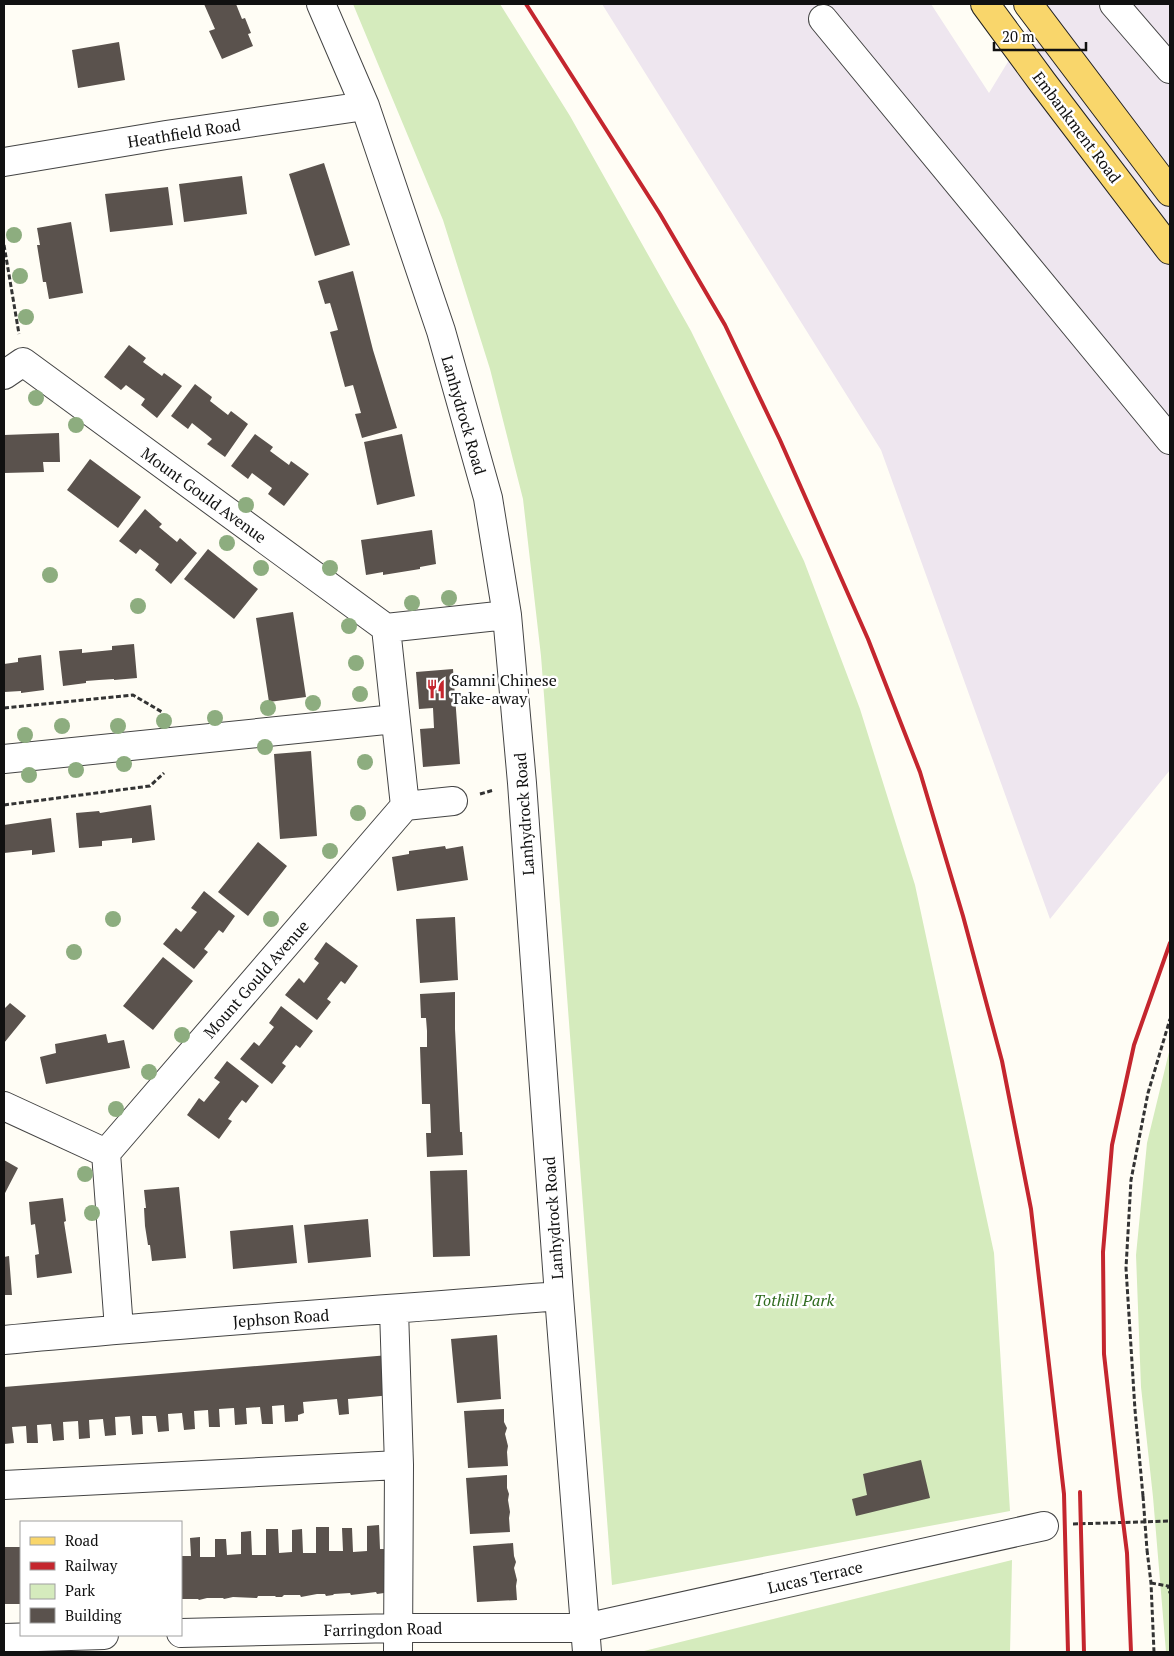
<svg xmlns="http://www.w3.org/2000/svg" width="1174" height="1656" font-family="'PT Serif',serif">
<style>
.industrial{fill:#eee6ef}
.green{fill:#d5ebbd}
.building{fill:#5a524d}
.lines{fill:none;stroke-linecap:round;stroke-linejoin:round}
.minor-casing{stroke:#444;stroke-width:30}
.major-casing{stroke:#222;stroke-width:30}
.path{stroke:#333;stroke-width:3;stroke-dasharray:5 2.5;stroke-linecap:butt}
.minor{stroke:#fff;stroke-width:28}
.major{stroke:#f9d66b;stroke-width:28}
.rail{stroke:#c4262e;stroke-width:4}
.path-bridge{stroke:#333;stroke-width:3;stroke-dasharray:5 2.5;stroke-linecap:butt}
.tree{fill:#8dad7f}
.labels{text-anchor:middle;stroke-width:5;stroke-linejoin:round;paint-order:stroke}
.street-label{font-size:16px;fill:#111;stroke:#fff}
.poi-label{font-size:16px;fill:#111;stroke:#fff;text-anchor:start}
.park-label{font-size:16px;font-style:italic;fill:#2f6b1f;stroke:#fff}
</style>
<rect width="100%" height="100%" fill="#fffdf5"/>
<path class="industrial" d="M602,4h329l58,89 54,-89h127v766l-120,149 -169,-469z"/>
<path class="green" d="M353,4h147l70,112 121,215 113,230 56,148 55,176 79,368 16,258 -398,74 -71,-929 -18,-157 -33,-130 -47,-149z
M1170,1048v604h-4l-13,-155 -12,-110 -5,-132 11,-112z
M1012,1560l-2,92h-370z"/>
<path class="building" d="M204,4h32l6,15 3,-1 6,15 -3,1 5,12 -31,13 -13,-28 6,-2z
M119,42l6,38 -47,8 -6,-38z
M324,163l26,82 -35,11 -26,-82z
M242,176l5,38 -63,8 -5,-38z
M168,187l5,38 -63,7 -5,-38z
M71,222l12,71 -34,6 -3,-17h-3l-6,-37h3l-3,-17z
M353,271l20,79 24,78 -35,10 -7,-24 6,-1 -8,-28 -8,2 -15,-55 8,-2 -8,-27 -5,1 -7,-23z
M129,345l17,13 -3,4 19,14 2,-3 18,13 -25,32 -16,-13 4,-6 -19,-14 -5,5 -17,-13z
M195,384l17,13 -2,4 18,14 3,-4 17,13 -23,33 -18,-13 5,-5 -20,-16 -4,6 -17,-13z
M59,433l1,29h-17l1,10 -40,1v-38z
M255,434l18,13 -3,4 19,14 2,-4 18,13 -25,32 -16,-12 4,-6 -20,-15 -4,6 -17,-13z
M402,434l13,62 -38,9 -13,-63z
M90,459l51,38 -23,31 -51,-38z
M145,509l17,15 -3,3 18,15 3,-4 17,15 -26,31 -16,-14 4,-6 -19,-15 -4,5 -17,-13z
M432,530l4,34 -16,3v2l-37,6v-3l-17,3 -5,-35z
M208,549l50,40 -24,30 -50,-40z
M293,612l13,85 -37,5 -13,-84z
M134,644l3,34 -23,2v-1l-15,1 -13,1v2l-23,3 -4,-35 23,-2v4l30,-3v-4z
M41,655l3,35 -23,3v-2l-17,1v-28l14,-2v-4z
M453,669l7,95 -37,3 -3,-38 14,-1 -1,-20 -14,1 -3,-37z
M311,751l6,85 -37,3 -6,-85z
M151,805l4,35 -23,3v-5l-30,3v5l-23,2 -3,-35 23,-2 1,2z
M51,818l4,34 -23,3v-5l-28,3v-28z
M258,842l29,24 -39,50 -30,-24z
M445,846l1,3 17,-3 5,34 -71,11 -5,-34 17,-3v-3z
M204,891l31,25 -12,17 -4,-3 -15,19 4,3 -14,17 -31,-25 13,-16 5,4 16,-20 -6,-4z
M455,917l3,63 -38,3 -4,-64z
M326,942l32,24 -13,18 -4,-3 -14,18 4,3 -14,18 -32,-25 14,-17 5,5 15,-20 -5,-4z
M163,957l30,24 -40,49 -30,-24z
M455,992v37l5,103h2l1,23 -36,2 -1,-24h5l-1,-29h-8l-2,-57h7v-16l-1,-13h-5l-1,-24z
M10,1003l16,13 -22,27v-36l1,1z
M281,1006l32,25 -13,17 -4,-3 -14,18 4,3 -14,18 -32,-25 14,-17 5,4 15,-19 -5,-4z
M106,1034l2,9 16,-3 6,28 -84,16 -6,-27 16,-4 -1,-9z
M227,1061l32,25 -13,17 -4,-3 -7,9 -7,10 4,2 -13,18 -32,-24 12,-17 5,4 16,-20 -6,-4z
M4,1160l14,8 -14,27z
M467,1170l3,86 -37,1 -3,-86z
M179,1187l7,71 -34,3 -2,-16h-2l-3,-19 -1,-18h2l-2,-18z
M63,1198l3,23 -2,1 8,51 -35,5 -2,-23 4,-1 -4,-30 -4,1 -2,-23z
M368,1219l3,38 -63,6 -4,-38z
M293,1225l4,38 -64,6 -3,-38z
M9,1256l3,39h-8v-38z
M497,1335l4,64 -44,4 -6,-64z
M389,1355l3,40 -44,4 1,15 -10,1 -2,-16 -34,3 1,11 -6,2v6l-13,1 -1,-17 -12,1 1,18h-11l-2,-17 -14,1 1,16 -12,1 -1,-17 -15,1 1,18h-11l-1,-17 -14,1 1,18 -11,1 -2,-17 -14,1 1,17 -11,1 -2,-16h-14l1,18 -11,1 -2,-19 -15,1 1,18 -11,1 -2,-17 -14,1 1,18 -11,1 -1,-18 -15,1 1,18 -11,1 -2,-17 -14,1 1,18h-11l-1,-17 -14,1 2,16 -10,1v-57z
M504,1409v13l3,6 -2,6 3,12 -1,6 1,14 -40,2 -4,-57z
M921,1460l9,38 -74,18 -4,-17 15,-4 -4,-21z
M507,1475v13l2,6 -1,6 2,12 -1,6 1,14 -40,2 -4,-56z
M379,1525l1,24h13l-9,44 -7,1 -1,-2 -25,3 -1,-2 -16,1 -1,1 -7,1 -1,-2h-8l-16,3 -1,-2h-16l-2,2h-6l-1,-1h-17l-1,2 -24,-1 -9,2 -1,-1h-16l-8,2 -1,-1h-17v-43h10l-1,-18 10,-1v20h15v-18h11l1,16 14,-1v-22l10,-1 1,24h14v-26h12l1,24 13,-1v-22l10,-1 1,24h13v-26h13v24h14l-1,-23h10l1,24 14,-1v-25z
M513,1543l1,13 2,6 -2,6 3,12 -1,6 1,14 -40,2 -4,-56z
M4,1547h17v57h-17z"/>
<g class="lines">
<defs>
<path id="minor" d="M321,4l44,102 76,225 47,167 19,117 15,168 37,513 28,356
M1114,4l56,65
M823,19l347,421
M4,162l162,-27 199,-29
M4,375l19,-13 363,266 121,-13
M4,759l391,-40
M405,806l48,-5
M4,1106l102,47
M394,1310l5,155 -1,187
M119,1329l-13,-176 299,-347 -19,-178
M4,1340c185,-18 370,-29 555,-44
M4,1485l395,-20
M181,1633l216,-5h188l459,-102
M4,1638l100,-3"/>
<path id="major" d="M985,4l58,79 127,167
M1028,4l142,188"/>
</defs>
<use href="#minor" class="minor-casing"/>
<use href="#major" class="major-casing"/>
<path class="path" d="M4,245l15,89
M4,708l129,-13 29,17
M480,794l14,-4
M4,805l146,-19 14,-13
M1143,1496l-8,-86 -9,-142 5,-88 17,-87 22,-74
M1073,1524l97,-3
M1147,1550l4,33 3,69
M1151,1583l17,3 2,7"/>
<use href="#minor" class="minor"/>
<use href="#major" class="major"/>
<path class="rail" d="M526,4l134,210 65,111 55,115 88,199 52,133 43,144 39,145 29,148 33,285 4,158
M1080,1492l4,160
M1131,1652l-4,-99 -7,-56 -16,-143 -1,-102 9,-107 22,-100 36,-102"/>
<path class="path-bridge" d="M1143,1496l4,54"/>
</g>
<g class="tree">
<circle cx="14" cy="235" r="8"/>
<circle cx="20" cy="276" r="8"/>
<circle cx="26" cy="317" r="8"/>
<circle cx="36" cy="398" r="8"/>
<circle cx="76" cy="425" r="8"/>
<circle cx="246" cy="505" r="8"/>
<circle cx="227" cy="543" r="8"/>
<circle cx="261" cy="568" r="8"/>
<circle cx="330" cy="568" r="8"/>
<circle cx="50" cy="575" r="8"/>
<circle cx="449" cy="598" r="8"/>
<circle cx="412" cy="603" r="8"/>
<circle cx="138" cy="606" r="8"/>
<circle cx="349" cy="626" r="8"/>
<circle cx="356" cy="663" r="8"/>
<circle cx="360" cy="694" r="8"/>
<circle cx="313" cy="703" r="8"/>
<circle cx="268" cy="708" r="8"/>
<circle cx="215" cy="718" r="8"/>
<circle cx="164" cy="721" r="8"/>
<circle cx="62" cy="726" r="8"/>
<circle cx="118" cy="726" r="8"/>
<circle cx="25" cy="735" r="8"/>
<circle cx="265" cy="747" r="8"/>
<circle cx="365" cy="762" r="8"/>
<circle cx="124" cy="764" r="8"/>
<circle cx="76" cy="770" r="8"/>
<circle cx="29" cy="775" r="8"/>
<circle cx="358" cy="813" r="8"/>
<circle cx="330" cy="851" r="8"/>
<circle cx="113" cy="919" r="8"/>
<circle cx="271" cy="919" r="8"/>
<circle cx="74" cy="952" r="8"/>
<circle cx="182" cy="1035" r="8"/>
<circle cx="149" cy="1072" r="8"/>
<circle cx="116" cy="1109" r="8"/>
<circle cx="85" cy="1174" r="8"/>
<circle cx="92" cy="1213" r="8"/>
</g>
<defs>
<symbol id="restaurant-bare" viewBox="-9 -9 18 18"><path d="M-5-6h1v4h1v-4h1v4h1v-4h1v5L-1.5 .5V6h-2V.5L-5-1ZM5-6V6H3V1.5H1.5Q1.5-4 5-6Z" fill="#c4262e" stroke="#fff" stroke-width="2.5" paint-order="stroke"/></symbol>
</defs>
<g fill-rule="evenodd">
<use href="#restaurant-bare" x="422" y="675" width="28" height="28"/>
</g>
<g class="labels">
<g class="street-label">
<text transform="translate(1077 127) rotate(53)" y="6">Embankment Road</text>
<text transform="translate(184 133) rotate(-9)" y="6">Heathfield Road</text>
<text transform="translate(464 415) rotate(74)" y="6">Lanhydrock Road</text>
<text transform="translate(204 495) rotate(36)" y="6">Mount Gould Avenue</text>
<text transform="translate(524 814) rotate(-94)" y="6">Lanhydrock Road</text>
<text transform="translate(256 979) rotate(-49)" y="6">Mount Gould Avenue</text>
<text transform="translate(553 1218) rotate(-94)" y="6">Lanhydrock Road</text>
<text transform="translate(281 1318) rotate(-4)" y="6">Jephson Road</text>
<text transform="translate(815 1577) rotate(-13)" y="6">Lucas Terrace</text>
<text transform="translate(383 1629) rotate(-1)" y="6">Farringdon Road</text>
</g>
<g class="poi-label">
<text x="451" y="686">Samni Chinese<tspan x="451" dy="18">Take-away</tspan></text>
</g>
<g class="park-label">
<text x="794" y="1306">Tothill Park</text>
</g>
</g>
<rect width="1174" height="1656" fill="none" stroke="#111111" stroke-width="10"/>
<rect x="20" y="1521" width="162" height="115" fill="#ffffff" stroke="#a0a0a0"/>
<rect x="30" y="1537" width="25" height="8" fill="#f9d66b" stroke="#a0a0a0"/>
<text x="65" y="1546" font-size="15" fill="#111111">Road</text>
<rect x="30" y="1562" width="25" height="8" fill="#c4262e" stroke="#a0a0a0"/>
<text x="65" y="1571" font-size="15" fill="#111111">Railway</text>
<rect x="30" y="1584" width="25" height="15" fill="#d5ebbd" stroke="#a0a0a0"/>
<text x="65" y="1596" font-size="15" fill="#111111">Park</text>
<rect x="30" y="1608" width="25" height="15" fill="#5a524d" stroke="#a0a0a0"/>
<text x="65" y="1621" font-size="15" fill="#111111">Building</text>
<path d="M994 42v8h92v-8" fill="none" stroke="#111111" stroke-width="2.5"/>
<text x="1002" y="42" font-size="15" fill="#111111" stroke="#ffffff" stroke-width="4" paint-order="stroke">20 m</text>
</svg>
